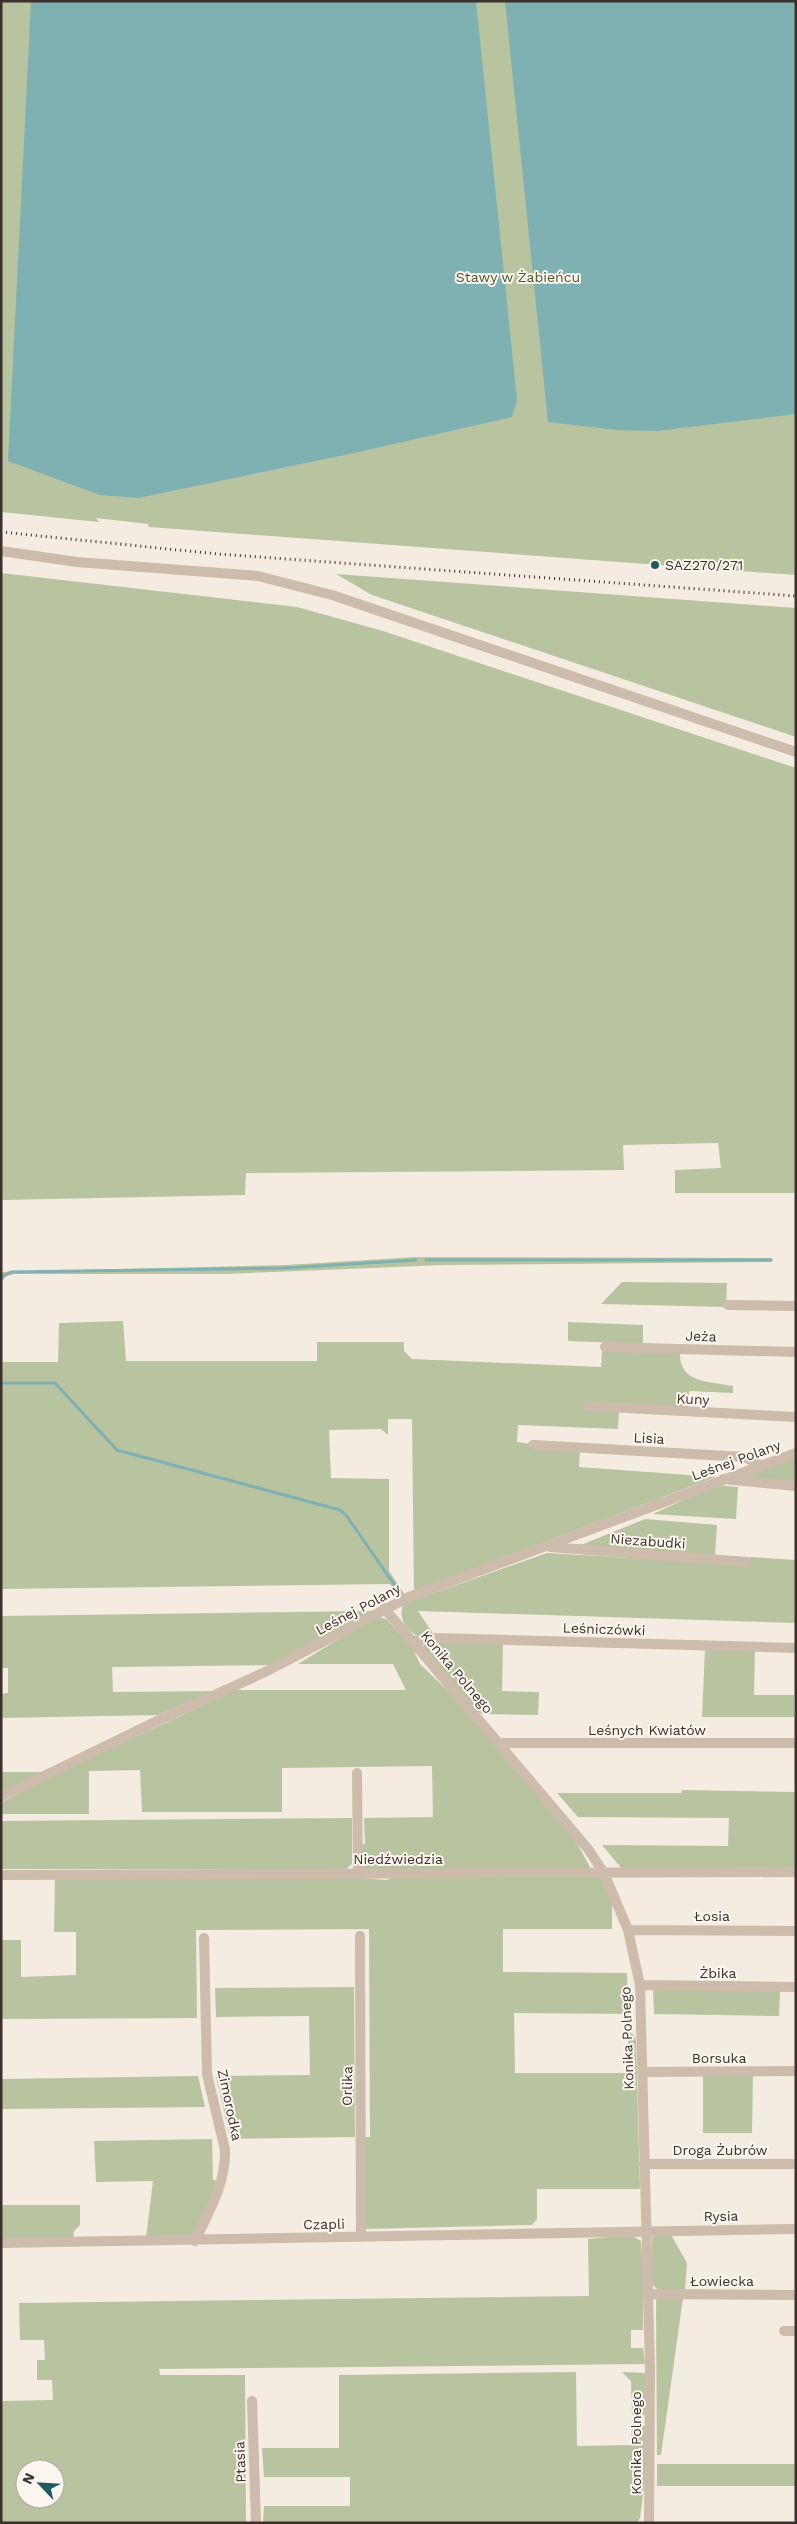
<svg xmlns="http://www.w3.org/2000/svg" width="797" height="2524" font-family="'Work Sans',sans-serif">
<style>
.green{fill:#b8c4a0;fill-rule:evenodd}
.water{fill:#7fb0b2}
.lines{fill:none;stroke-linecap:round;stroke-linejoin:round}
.stream{stroke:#7fb0b2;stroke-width:3}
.minor{stroke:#cdbbac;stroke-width:10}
.rail{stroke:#3b302b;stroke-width:3;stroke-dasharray:1 4;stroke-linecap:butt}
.poi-dot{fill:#1f5a5e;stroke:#fbf5ee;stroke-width:2}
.labels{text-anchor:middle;stroke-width:4;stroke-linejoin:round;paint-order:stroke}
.park-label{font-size:14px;fill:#4a5a2e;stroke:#fbf5ee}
.poi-label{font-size:14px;fill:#3b302b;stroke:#fbf5ee;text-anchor:start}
.street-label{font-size:14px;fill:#3b302b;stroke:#fbf5ee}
</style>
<rect width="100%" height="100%" fill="#f4ebe1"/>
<path class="green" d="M1,1h795v574l-647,-48 -1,-3 -52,-6 3,4 -98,-10z
M1,573l296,34 86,24 413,137v425h-121v-23l46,-2 -3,-25 -95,2 1,25 -378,3 -1,22 -244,5z
M336,574l460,34v129l-424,-142z
M416,1257l356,1v4l-328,3 -218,9h-212l-7,2 -5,5v81h56l1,-39 64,-2 3,40h191v-19h87v9l8,8 189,8 1,-17 78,3c-1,30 28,28 53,33v7l-44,-2v19h-70l-1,19 -100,-4 -1,17 63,8 -1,17 137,10 -302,114 -2,-172h-24v16l-7,-6 -52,1 2,48 58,1v92l16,24 -6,2 -9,-13 -389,5v-317l285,-7z
M622,1282l105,1 -1,24 -125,-3z
M568,1322l75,3v19l-75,-3z
M796,1458v24l-55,-5z
M716,1485l22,2 -2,32 -83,-5z
M645,1519l72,6 -2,30 -139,-8z
M547,1553l202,12 1,-8 46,3v63l-378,-12 16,24 -16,1c-14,-7 -19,-18 -15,-32z
M373,1611l-103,54 -158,2 1,25 101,-1 -56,24 -157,3v-24l7,-1v-25h-7v-52z
M379,1617l7,2 26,28 8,17 44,42 77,91 37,48 13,24 -225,1 -3,-2 -2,-23 4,-1 -1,-26 69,-1 -1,-51 -150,2v44h-140l-2,-42 -51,1v43h-88v-11l61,-32 174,-81h170l-13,-26h-95l75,-46z
M436,1641l67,3 -1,47 37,1 -1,23 -55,-1 -5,-2 -55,-65 1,-3z
M705,1649l50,1 -1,45h40v22h-92z
M1,1772h42l-42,21z
M682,1790l114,2v77h-174l-20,-24 126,1 1,-28 -151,-1 -21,-24h124z
M352,1818v46l-6,5h-345v-48z
M600,1875l12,28v26h-109v43l124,1 1,41 -114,-1 1,60h114l-1,-42 6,4 2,6 4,148h-103v30l-5,6 -167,4 -1,-92h6l-1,-208 -173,1 1,88 -196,1v-79h20v37l55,-2v-43h-22l1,-53 292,-2 39,3 14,-4z
M354,1987l1,150 -125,2 -14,-63 94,-1 -1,-59 -93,1 -1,-29z
M653,1988l127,1 -1,27 -125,-2z
M703,2075h50l-1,58h-49z
M198,2076l7,31 -204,2v-30z
M212,2139l1,41h3l-2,11 -20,44 -48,3 7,-57 -57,1 -2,-41z
M1,2205h79v20l-6,6 -1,8 -72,1z
M670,2233l17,30 -2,28h-26l-7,-7v-46l3,-4z
M631,2235l10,6 2,28v61h-12v18h12l2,16 -486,5 1,6h85l1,148h-245v-122l52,-1 -1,-20h-15v-20h8l-1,-20h-24l-1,-37 570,-7 -1,-57zM25,2469h30v30h-30z
M660,2298h23l-22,157h-4l-1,-155z
M576,2372l1,74 54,-1 1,-19h14l1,38 -7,54 -3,5h-374l1,-17h86v-29h-86l-2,-29h77v-73z
M622,2372l23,1 1,42h-14l-1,-34z
M657,2464h139v22h-139z"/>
<path class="water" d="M31,1h445l41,399 -5,17 -158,36 -216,45 -38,-3 -92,-34z
M505,1h291v413l-139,17 -41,-1 -68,-8z"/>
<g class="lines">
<path class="stream" d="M426,1260h345
M1,1277l10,-5 274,-4 131,-8
M1,1383h54l62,67 223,60 6,5 54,78"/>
<path class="minor" d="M1,551l76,11 181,14 74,19 464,157
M728,1305l68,1
M605,1347l191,5
M588,1406l208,11
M533,1445l212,12 17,9
M723,1479l73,7
M550,1547l197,15
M384,1608l204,241 16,24 24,57 12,55 10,383 -1,155
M413,1641l24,-3 359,10
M499,1743h297
M357,1773l1,100
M1,1797l156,-76 106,-48 146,-76 387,-144
M1,1875l795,-3
M628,1930l168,1
M360,1936l1,301
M640,1985l156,2
M642,2072l154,-1
M644,2164h152
M195,2241c14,-29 31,-58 30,-91l-18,-76 -3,-136
M1,2243l795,-14
M647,2294l149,1
M784,2331h12
M252,2401l4,122"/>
<path class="rail" d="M1,532l217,22 578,42"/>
</g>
<circle class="poi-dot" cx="655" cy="565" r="5"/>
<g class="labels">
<g class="park-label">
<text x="518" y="282">Stawy w Żabieńcu</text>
</g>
<g class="poi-label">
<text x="665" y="570">SAZ270/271</text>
</g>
<g class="street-label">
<text transform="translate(701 1336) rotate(2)" y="5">Jeża</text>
<text transform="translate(693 1399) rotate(3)" y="5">Kuny</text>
<text transform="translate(649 1438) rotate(3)" y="5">Lisia</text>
<text transform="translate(736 1460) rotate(-20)" y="5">Leśnej Polany</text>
<text transform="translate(648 1541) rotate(4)" y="5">Niezabudki</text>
<text transform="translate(358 1609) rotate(-28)" y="5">Leśnej Polany</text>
<text transform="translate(604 1629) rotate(2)" y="5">Leśniczówki</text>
<text transform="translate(457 1672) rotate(50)" y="5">Konika Polnego</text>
<text x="647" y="1735">Leśnych Kwiatów</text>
<text x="398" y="1864">Niedźwiedzia</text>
<text x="712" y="1921">Łosia</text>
<text x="718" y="1978">Żbika</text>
<text transform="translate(627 2038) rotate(-92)" y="5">Konika Polnego</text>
<text x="719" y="2063">Borsuka</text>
<text transform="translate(347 2086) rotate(-89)" y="5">Orlika</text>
<text transform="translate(230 2105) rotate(78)" y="5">Zimorodka</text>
<text x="720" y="2155">Droga Żubrów</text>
<text transform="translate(721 2216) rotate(-1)" y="5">Rysia</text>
<text transform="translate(324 2224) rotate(-1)" y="5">Czapli</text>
<text x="722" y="2286">Łowiecka</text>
<text transform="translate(636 2443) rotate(-90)" y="5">Konika Polnego</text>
<text transform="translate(240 2462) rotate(-92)" y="5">Ptasia</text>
</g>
</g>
<rect width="797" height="2524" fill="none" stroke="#3b302b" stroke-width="5"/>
<g transform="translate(40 2484) rotate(295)"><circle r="24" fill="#fbf5ee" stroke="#aea6a0"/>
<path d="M0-4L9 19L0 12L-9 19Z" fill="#1f5a5e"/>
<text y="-8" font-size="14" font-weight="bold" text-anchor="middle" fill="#3b302b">N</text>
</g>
</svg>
